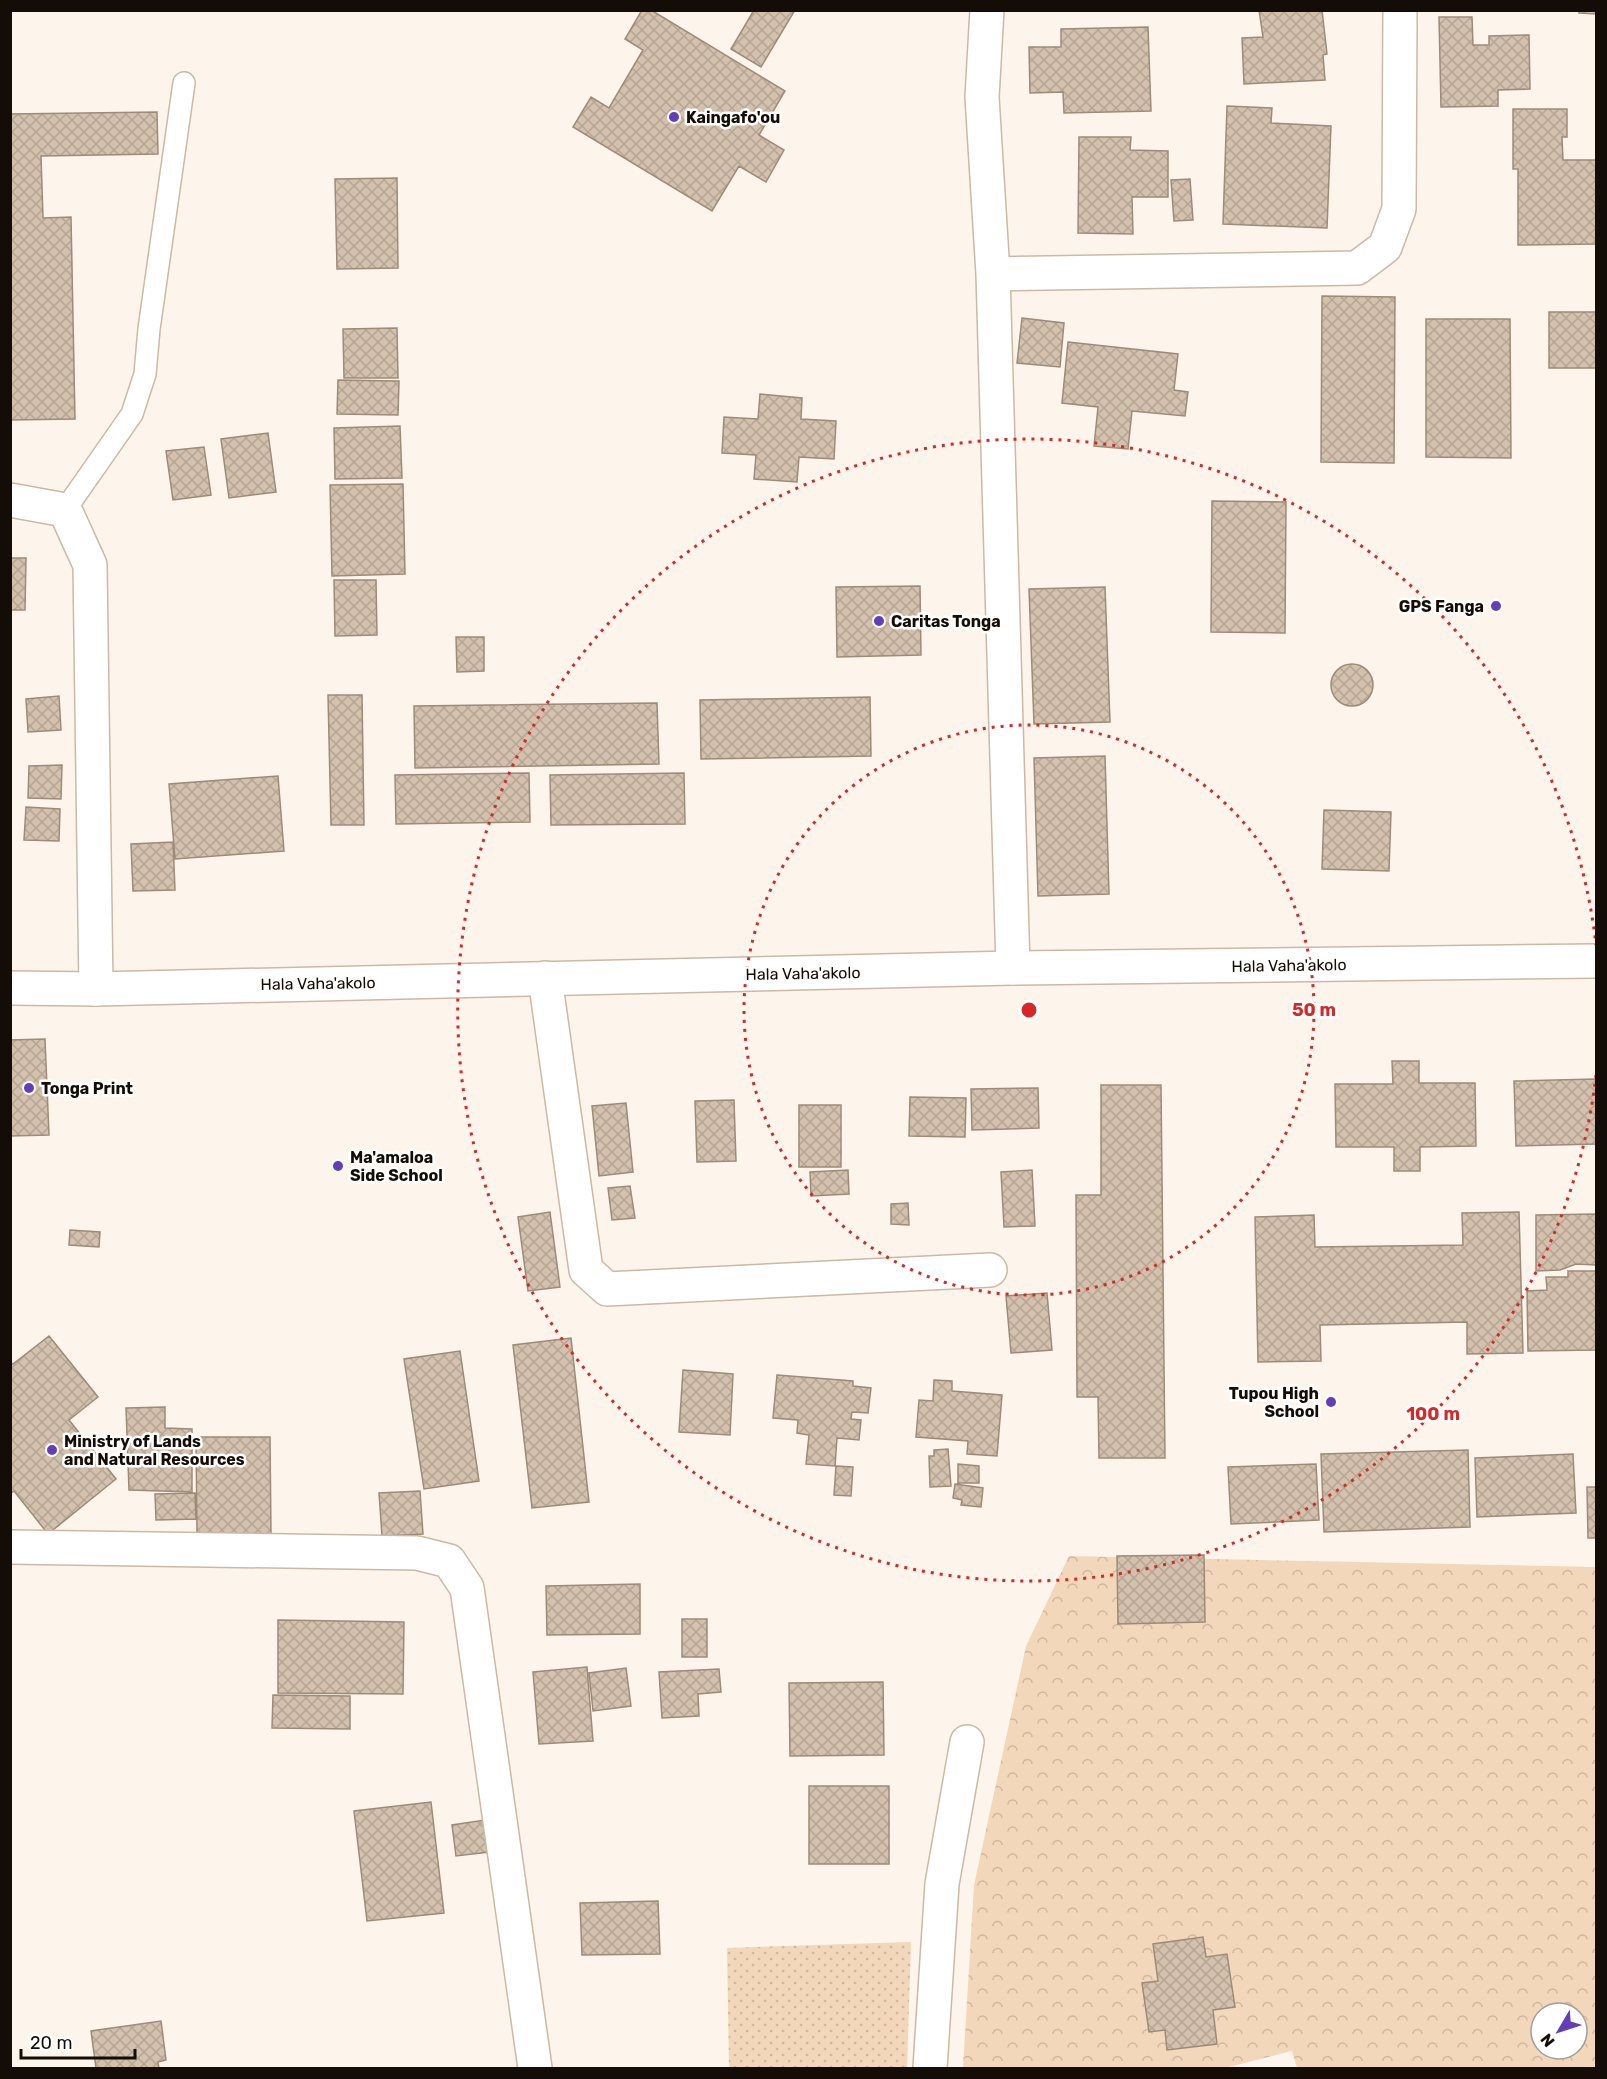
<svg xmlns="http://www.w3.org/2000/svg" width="1607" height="2079" font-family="Rubik,sans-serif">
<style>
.grass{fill:url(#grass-dots)}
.forest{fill:url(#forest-crowns);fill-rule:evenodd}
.building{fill:url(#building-cross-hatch);stroke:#9d8b78;stroke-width:1.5}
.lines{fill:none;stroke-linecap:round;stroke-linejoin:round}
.lane-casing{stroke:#ccb9a5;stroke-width:24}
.street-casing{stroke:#ccb9a5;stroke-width:36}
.secondary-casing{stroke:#ccb9a5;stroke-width:36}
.lane{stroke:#fff;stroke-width:21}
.street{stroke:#fff;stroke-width:33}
.secondary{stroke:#fff;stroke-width:33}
.ring{fill:none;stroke:#d62828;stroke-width:3;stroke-dasharray:3 6}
.poi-dot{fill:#633eb6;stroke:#fff;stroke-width:2}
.labels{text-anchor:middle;stroke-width:5;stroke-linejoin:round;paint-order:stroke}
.poi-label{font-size:16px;font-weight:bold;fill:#140d07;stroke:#fff;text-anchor:start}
.street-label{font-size:16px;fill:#140d07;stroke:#fff}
.centre{fill:#d62828;stroke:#fff;stroke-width:3}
.ring-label{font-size:18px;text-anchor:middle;font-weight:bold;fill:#d62828;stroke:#fff;stroke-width:5;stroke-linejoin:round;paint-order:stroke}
</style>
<defs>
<pattern id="grass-dots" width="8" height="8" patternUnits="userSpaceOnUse" patternTransform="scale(1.5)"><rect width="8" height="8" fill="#f2d7ba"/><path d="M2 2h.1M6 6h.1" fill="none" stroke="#cfb79e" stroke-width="1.8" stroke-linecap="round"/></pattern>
<pattern id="forest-crowns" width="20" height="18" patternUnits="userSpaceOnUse" patternTransform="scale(1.5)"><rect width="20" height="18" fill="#f2d7ba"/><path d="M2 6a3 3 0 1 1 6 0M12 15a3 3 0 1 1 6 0" fill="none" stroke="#cfb79e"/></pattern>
<pattern id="building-cross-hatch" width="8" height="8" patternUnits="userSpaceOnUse" patternTransform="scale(1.5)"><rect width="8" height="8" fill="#d4c1ad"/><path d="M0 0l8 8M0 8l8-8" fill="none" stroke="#b5a593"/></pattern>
</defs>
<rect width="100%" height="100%" fill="#fdf5ec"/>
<path class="grass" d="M911,1942l-4,126h-178l-2,-120z"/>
<path class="forest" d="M1069,1556l527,11v501h-299l-5,-17 -67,17h-262l11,-183 52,-239zM1541,2013h36v36h-36z"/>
<path class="building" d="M642,10h9l134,81 -26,44 25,15 -18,32 -27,-16 -27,45 -139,-84 18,-30 18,11 34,-58 -18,-11z
M754,10h41l-34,57 -30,-18z
M1259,10h63l5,44 -4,1 2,25 -81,4 -2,-46 21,-1z
M1579,10h17v4l-17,-1z
M1439,17h33l1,28h16v-9l40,-1 1,54 -32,1v16l-57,1z
M1148,27l3,84 -87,2 -1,-21 -33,1 -1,-46h32v-18z
M1227,106l45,2 -1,15 60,3 -4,102 -104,-4z
M1513,109h54v28h-5l1,23h33v84l-78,1v-76h-5z
M157,112l1,42 -117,2 2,62 28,-1 4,202 -65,1v-306z
M1079,137h52l-1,13 38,1v46h-36l1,37 -55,-1z
M397,178l1,90 -61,1 -2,-90z
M1190,179l3,41 -19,1 -3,-41z
M1322,296l73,1 -1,166 -73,-1z
M1549,312h47v56h-47z
M1022,318l42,5 -4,44 -43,-4z
M1426,319h84l1,139 -85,-1z
M397,328l1,50h-54l-1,-49z
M1068,342l110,12 -4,36 14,2 -3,24 -53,-5 -4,38 -34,-3 4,-39 -36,-4z
M338,380l61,1 -1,34 -61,-1z
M760,394l42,4 -1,21 35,2 -2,38 -35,-2 -2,25 -43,-3 2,-24 -34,-2 2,-36 34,2z
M400,426l2,52 -67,1 -1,-51z
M268,433l8,59 -47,6 -8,-59z
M204,447l7,48 -38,5 -7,-49z
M403,484l2,90 -73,2 -2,-91z
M1212,501l74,1 -1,131 -74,-1z
M10,558h16l-1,52h-15z
M334,580h42l1,55 -42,1z
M920,586l1,69 -84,2 -1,-70z
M1105,587l5,135 -76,2 -5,-135z
M456,637h28v34l-27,1z
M1331 685a21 21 0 1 1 42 0a21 21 0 1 1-42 0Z
M328,695h34l2,130h-33z
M59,696l2,34 -33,2 -2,-33z
M870,697l1,59 -170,3 -1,-59z
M657,703l2,61 -244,4 -1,-62z
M1105,756l4,138 -71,2 -4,-138z
M62,765l-1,34 -33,-1 1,-32z
M529,773l1,49 -134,2 -1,-49z
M684,773l1,51 -134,1 -1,-50z
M278,776l6,75 -109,8 -6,-75z
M26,807l34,2 -1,32 -35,-1z
M1324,810l67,2 -2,59 -67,-2z
M173,842l2,48 -42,1 -2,-47z
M45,1039l4,96 -39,1v-96z
M1392,1061h27v22h56l1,63 -56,1v24h-26v-24h-58l-1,-63h58z
M1596,1079v65l-80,2 -2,-65z
M1101,1085h60l4,373h-66l-1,-61h-21l-1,-202h25z
M1038,1088l1,40 -67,2 -1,-41z
M910,1097l56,1 -1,39 -56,-1z
M734,1100l2,61 -39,1 -2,-61z
M626,1103l7,69 -34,4 -7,-70z
M799,1105h42v62h-42z
M848,1170l1,24 -38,2 -1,-24z
M1032,1170l3,56 -31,1 -3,-55z
M630,1186l5,32 -23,2 -4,-32z
M908,1203l1,22 -18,-1v-20z
M550,1212l10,75 -32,4 -10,-74z
M1519,1212l4,141 -56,1v-32l-147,3 1,36 -63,1 -3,-145 59,-2 1,32 148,-2 -1,-32z
M1596,1214v51l-20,-1 -16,6 -24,1v-56z
M70,1230l30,2 -1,15 -30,-2z
M1568,1271h28v79l-68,1 -1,-60 20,-1 -1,-13h22z
M1047,1293l5,57 -41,3 -5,-57z
M49,1336l49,61 -29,23 47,59 -68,55 -34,-43 -4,3v-132l3,2z
M571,1338l18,164 -57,6 -19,-163z
M460,1351l19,130 -55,8 -20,-130z
M683,1370l50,4 -3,61 -51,-3z
M777,1375l76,6v5l18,2 -3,25 -16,-1 -1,7 10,1 -2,20 -22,-2 -2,28 -29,-2 3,-29 -12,-2 1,-13 -25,-2z
M934,1380l18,1v10l50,4 -5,61 -30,-2 1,-13 -52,-4 3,-37 14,1z
M165,1407v21l27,1v63l-63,-2 -3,-82z
M196,1437h74l1,97h-74z
M948,1449l3,37 -21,1 -1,-31h5v-6z
M1468,1450l2,77 -146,5 -3,-78z
M1573,1454l3,59 -99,4 -2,-59z
M958,1464l21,2v17h-21z
M1316,1464l3,56 -88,4 -3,-57z
M836,1466l17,1 -2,29 -17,-1z
M955,1484l28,4 -2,19 -20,-2 1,-5 -9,-2z
M1587,1487h9v51h-8z
M420,1491l3,43 -41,2 -3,-43z
M195,1493l1,26 -40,1 -1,-26z
M1204,1555l1,67 -87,2 -1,-68z
M640,1584v50l-93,1 -1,-49z
M682,1619h25v38h-25z
M278,1620l126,2 -1,72 -125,-1z
M587,1667l6,74 -54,3 -6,-72z
M626,1668l5,38 -38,5 -4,-38z
M719,1669l2,23 -23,2 1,22 -37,2 -3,-46z
M883,1682l1,73 -94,1 -1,-73z
M273,1695l77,1v33l-78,-1z
M809,1786h80v78h-80z
M431,1802l13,111 -77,8 -13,-110z
M485,1820l4,32 -33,4 -4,-31z
M658,1901l2,53 -78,1 -2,-52z
M1203,1937l3,20 21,-3 8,53 -22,3 4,34 -50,6 -2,-20 -16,2 -7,-49 16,-2 -5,-37z
M161,2021l5,39 -8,2 1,6h-63l-5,-37z"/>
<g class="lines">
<defs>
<path id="lane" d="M65,510l67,-96 13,-40 4,-45 35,-246"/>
<path id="street" d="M987,10l-5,87 11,177 20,694
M993,274l364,-6 28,-21 14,-38 1,-199
M10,500l55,10 25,55 6,424
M545,978l41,292 21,19 383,-19
M10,1547l407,6 32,8 18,27 68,480
M930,2068l12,-184 25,-142"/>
<path id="secondary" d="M10,988l86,1 917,-21 583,-7"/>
</defs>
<use href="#lane" class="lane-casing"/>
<use href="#street" class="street-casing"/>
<use href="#secondary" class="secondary-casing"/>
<use href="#lane" class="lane"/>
<use href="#street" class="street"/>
<use href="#secondary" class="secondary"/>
</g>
<g class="ring">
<circle cx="1029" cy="1010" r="285"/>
<path d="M1596 1075A571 571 0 1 1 1596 945"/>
</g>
<g class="poi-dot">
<circle cx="674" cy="117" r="6"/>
<circle cx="1496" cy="606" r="6"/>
<circle cx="879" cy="621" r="6"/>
<circle cx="29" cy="1088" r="6"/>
<circle cx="338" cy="1166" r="6"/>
<circle cx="1331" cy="1402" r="6"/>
<circle cx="52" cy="1450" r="6"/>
</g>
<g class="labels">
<g class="poi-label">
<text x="686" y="123">Kaingafo'ou</text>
<text x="1484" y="612" text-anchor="end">GPS Fanga</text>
<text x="891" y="627">Caritas Tonga</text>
<text x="41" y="1094">Tonga Print</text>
<text x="350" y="1163">Ma'amaloa<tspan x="350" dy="18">Side School</tspan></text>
<text x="1319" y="1399" text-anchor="end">Tupou High<tspan x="1319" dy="18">School</tspan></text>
<text x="64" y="1447">Ministry of Lands<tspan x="64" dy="18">and Natural Resources</tspan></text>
</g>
<g class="street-label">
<text transform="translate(1289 965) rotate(-1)" y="6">Hala Vaha'akolo</text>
<text transform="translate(803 973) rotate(-1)" y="6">Hala Vaha'akolo</text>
<text transform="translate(318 983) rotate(-1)" y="6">Hala Vaha'akolo</text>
</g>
</g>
<circle cx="1029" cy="1010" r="9" class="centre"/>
<g class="ring-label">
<text x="1314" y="1016">50 m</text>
<text x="1433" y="1420">100 m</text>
</g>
<rect width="1607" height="2079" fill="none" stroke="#140d07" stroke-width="24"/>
<g transform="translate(1559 2031) rotate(231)"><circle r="28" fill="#ffffff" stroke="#a19e9c" stroke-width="1.5"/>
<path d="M0-4.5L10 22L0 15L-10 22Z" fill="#633eb6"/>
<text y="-9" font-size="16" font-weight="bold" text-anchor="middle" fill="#140d07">N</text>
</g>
<path d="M21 2049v9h114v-9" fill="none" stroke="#140d07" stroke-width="3"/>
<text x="30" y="2049" font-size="18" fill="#140d07" stroke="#ffffff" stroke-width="4.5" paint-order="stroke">20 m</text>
</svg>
